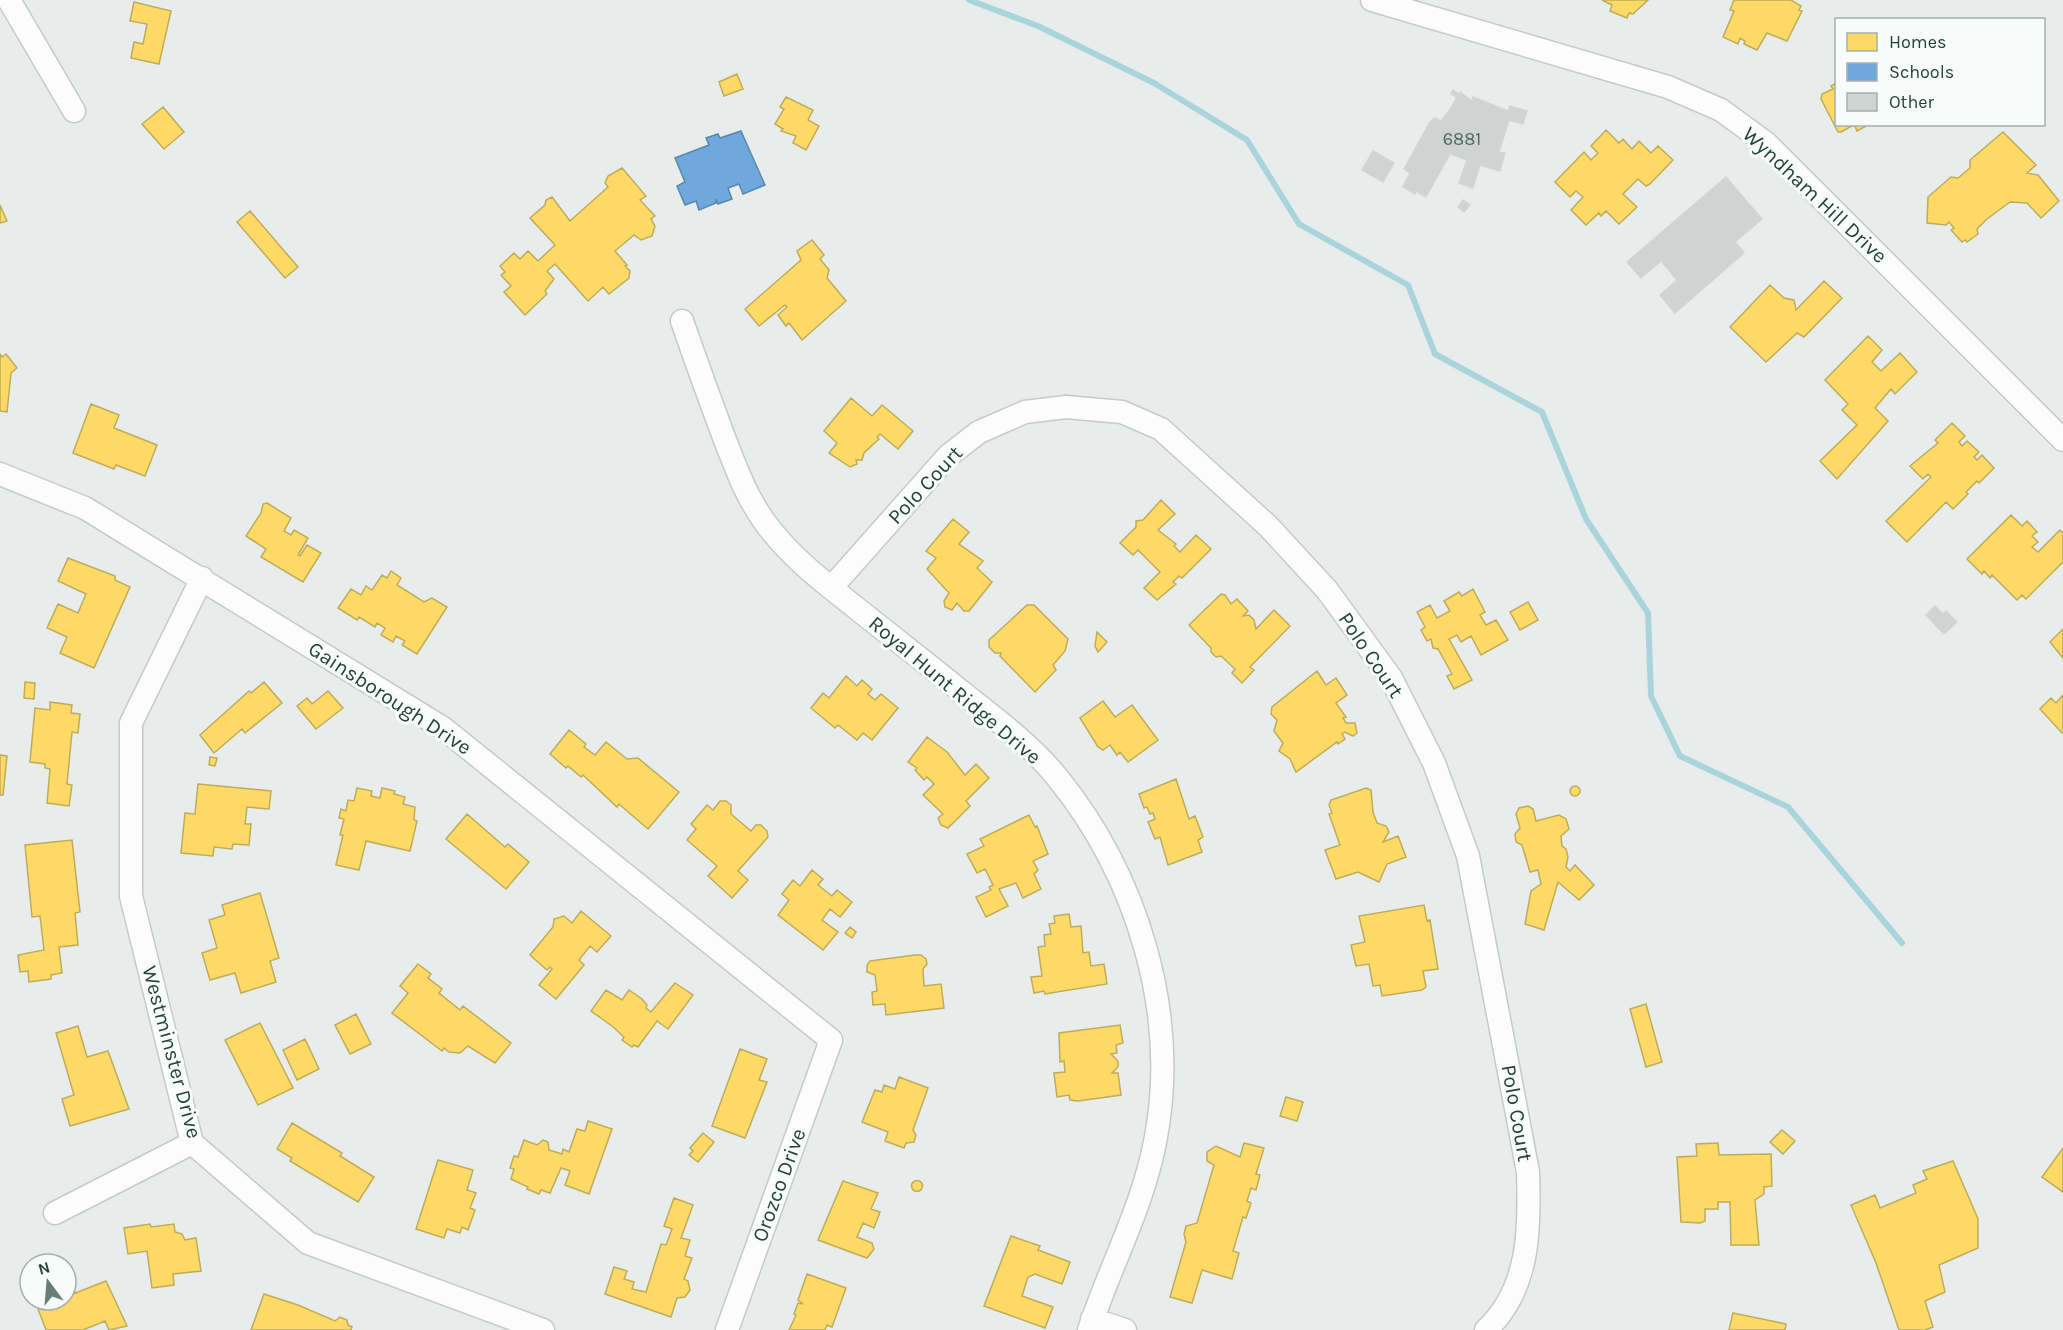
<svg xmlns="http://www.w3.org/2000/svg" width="2063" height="1330" font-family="Karla,sans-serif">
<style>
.homes{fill:#ffd966;stroke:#bdac59;stroke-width:1.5}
.schools{fill:#6fa8dc;stroke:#5889ab;stroke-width:1.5}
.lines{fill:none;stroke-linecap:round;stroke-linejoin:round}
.stream{stroke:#a9d4db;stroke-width:6}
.building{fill:#cfd4d2;stroke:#d1d6d4;stroke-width:1.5}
.minor-casing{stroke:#c5cac8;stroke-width:25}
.minor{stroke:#fcfcfc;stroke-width:22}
.labels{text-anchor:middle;stroke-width:6;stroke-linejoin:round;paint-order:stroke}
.number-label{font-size:18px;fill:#506761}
.street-label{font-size:21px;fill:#24423a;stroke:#f7fbf9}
</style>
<rect width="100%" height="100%" fill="#e8edeb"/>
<path class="homes" d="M1602,0h46l-15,14 -4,-1 -2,5 -17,-7 2,-6z
M1734,0h57l10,6 -2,4 3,1 -15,30 -20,-8 -10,17 -13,-6 1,-3 -5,-3 -2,6 -15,-7 11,-26 -4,-1z
M134,2l37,9 -12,53 -28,-6 3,-16 9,2 4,-20 -17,-3z
M737,74l6,15 -19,7 -5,-14z
M1836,83v41l16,2 -11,6h-3l-17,-33 1,-5 11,-5 -2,-3z
M786,97l27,13 -5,10 11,6 -13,24 -13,-7 3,-7 -15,-5 2,-2 -8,-5 9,-15 -4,-2z
M163,107l21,25 -20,17 -22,-25z
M1854,124h16l-13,7z
M1606,130l13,13 4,-4 9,10 7,-8 12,12 7,-7 15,14 -23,24 -4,2 -8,-7 -15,15 14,13 -18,17 -13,-13 -5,5 -2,-3 -13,12 -15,-15 12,-13 -7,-6 -6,6 -15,-15 29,-30 7,8 7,-7 -7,-7z
M2003,132l33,33 -9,8 11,2 21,26 -18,17 -14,-15 -17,-1 -23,17 -10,10 1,5 -11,8 -2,-2 -3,2 -11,-12 3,-2 -5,-6 -3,3 -19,-2 1,-26 23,-20 7,1 12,-10v-8z
M622,168l24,28 -6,4 15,16 -4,3 4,7 -3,10 -11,4 -7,-5 -19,16 12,14 -2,1 5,5 -1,7 -20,16 -6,-7 -15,14 -33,-37 -8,7 7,8 -9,12 2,3 -22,21 -21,-23 7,-6 -10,-11 4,-3 -5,-6 14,-13 6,6 8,-8 10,10 17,-16 -25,-27 15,-13 1,-5 6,-3 18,24 38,-34 -3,-4 3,-7z
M0,205l7,16 -7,2z
M250,211l48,56 -13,11 -48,-56z
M812,240l12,15 -4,4 9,11 -2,8 19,23 -44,39 -13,-17 -3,3 -8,-11 9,-8 -2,-2 -26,21 -14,-17 56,-49 -4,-9z
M1824,281l18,17 -38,39 -7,-4 -31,29 -36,-35 40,-42 14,13 10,2 2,10z
M1868,336l14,14 -10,12 9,9 19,-18 17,19 -22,22 -4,-5 -16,19 13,13 -51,58 -17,-18 37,-36 -15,-15 6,-6 -23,-24z
M0,354l2,3 4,-3 11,14 -6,5 -4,39 -7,-1z
M851,398l21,18 10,-11 31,26 -15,18 -18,-15 -3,3 2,2 -15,14 -2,7h-6l1,4 -7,3 -21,-14 8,-10 -13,-12z
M91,404l28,11 -5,13 43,17 -12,31 -29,-11 -2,4 -41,-16z
M1952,423l13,13 -6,6 3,4 5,-5 12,11 -5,5 3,3 5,-5 12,13 -15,15 -2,-2 -11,11 2,2 -15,15 -7,-7 -39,40 -21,-21 45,-44 -3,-3 -5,5 -13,-13 28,-23 -3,-3z
M1161,500l14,14 -17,16 18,14 -2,2 6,6 16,-17 15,14 -29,29 -3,-2 -6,6 3,2 -19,16 -13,-12 16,-16 -22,-22 -5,5 -13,-12 16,-16v-6l7,-1z
M267,503l24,15 -7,13 7,4 3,-5 14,8 -10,17 2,1 7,-11 14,8 -18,29 -42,-25 5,-8 -20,-13 15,-23 2,-9z
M2011,515l11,11 5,-5 10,11 -5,4 6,6 -6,5 6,5 22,-22 3,3v29l-37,37 -4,-4 -5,5 -25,-25 -2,3 -6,-7 -2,3 -15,-15z
M953,519l16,13 -10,12 24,17 -6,7 15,14 -23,29h-5l-7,-8 -5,7 -7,-3 -1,-6 5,-8 -22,-24 9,-11 -10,-7z
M68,558l47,18v4l15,7 -36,81 -34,-15 7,-16 -20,-9 11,-24 20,9 8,-19 -28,-13z
M391,571l10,7 -4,7 27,17 8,-4 15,9 -30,47 -15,-9 3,-4 -9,-5 -3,6 -12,-7 4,-7 -8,-5 -2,4 -16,-10 -2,3 -19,-12 13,-19 10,6 5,-9 6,4 10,-15 5,3z
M1473,589l12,23 -5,3 6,10 10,-5 12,20 -27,15 -10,-19 -10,6 -4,-7 -8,4 23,41 -18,9 -7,-13 5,-2 -14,-25 -5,-1 -2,-9 -4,2 -6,-11 4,-3 -8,-15 13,-7 7,13 13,-7 -6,-10 15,-9 3,4z
M1221,594l4,1 6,9 6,-5 11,12 -5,5 6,-1 5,5 2,9 18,-19 16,16 -40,41 4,3 -12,13 -10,-10 3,-4 -14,-13 -5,1 -5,-5v-4l-22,-23z
M1528,602l10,18 -18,10 -10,-18z
M1027,605h7l34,34 -3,12 -12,14 3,5 -21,22 -35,-36 1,-3h-6l-6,-6v-7z
M2063,629v29l-13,-16z
M1097,632l10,10 -9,10 -3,-6z
M1317,671l9,14 10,-7 11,17 -11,8 10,14 -3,1 3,5h9l2,10 -4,3 -8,-4 -3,2 3,5 -7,5 -1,-2 -41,30 -6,-13 -11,-8 4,-8 -9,-12 3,-11 -6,-6 1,-7z
M846,676l11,10 5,-6 10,9 -4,5 7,6 6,-6 17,14 -26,32 -9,-7 -6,7 -19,-15 -3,3 -24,-20 12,-15 6,5z
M25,682l10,1 -1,16 -10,-1z
M264,682l18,21 -37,30 -3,-4 -28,24 -14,-18 49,-44 2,2z
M328,691l15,17 -27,21 -19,-23 10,-8 5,6z
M2063,695v37l-1,1 -22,-24 11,-11 5,5z
M1103,701l12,16 17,-12 26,35 -30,22 -8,-10 -3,3 -7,-10 -7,5 -5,-3 -18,-29z
M50,702l22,3 -1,8 9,1 -2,19 -6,-1 -5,52 5,1 -3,21 -22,-3 3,-34 -5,-1v-4l-15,-2 5,-54 15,2z
M569,730l17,14 -2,3 11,8 11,-13 21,17 11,-1 41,34 -31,37 -29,-25 -2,3 -34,-32 -2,2 -13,-11 -2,2 -16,-14z
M927,737l20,15 18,23 11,-11 13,14 -23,23 4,5 -22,22 -7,-3 -3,-7 5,-4 -20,-19 11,-11 -7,-7 -3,3 -9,-10 2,-2 -9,-6z
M0,755l7,1 -4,39h-3z
M210,757l7,1 -2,8 -6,-1z
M1176,779l13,40 6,-3 8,21 -5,3 4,12 -34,13 -8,-28 -5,2 -7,-17 7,-3 -2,-6 -3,1 -3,-7 -3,1 -5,-14z
M198,784l73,7 -2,18 -22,-2 -2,17h6l-2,21 -16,-1 -1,5 -18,-2 -1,9 -32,-3 4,-40 10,1z
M1570 791a5 5 0 1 1 10 0a5 5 0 1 1-10 0Z
M357,788l15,3 -1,5 9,2 2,-10 13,3 -1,3 11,3 -2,7 12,3 -1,13 3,1 -7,30 -44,-10 -7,29 -23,-5 7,-30h-3l4,-16 -5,-1 2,-9 5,2 2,-11 6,1z
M1366,788l5,2 2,22 4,11 9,3 3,6 -6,10 15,-6 8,21 -19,7 -8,18 -21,-10 -22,7 -11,-29 15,-5 -11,-31 3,-1 -3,-8 2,-5z
M720,801h6l5,4v9l20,17 5,-6h5l6,6 1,6 -30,34 10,9 -16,18 -24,-22 9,-10 -30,-26 9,-11 -5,-5 16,-19 6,5z
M1528,806l5,3 3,12 23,-6 7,4 3,10 -8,7 1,10 4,3 2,8 -2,10 4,4 5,-6 19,20 -15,15 -21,-18 -14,48 -19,-6 6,-33 10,-7 -3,-14 -8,2 -8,-27 -6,-3 -1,-8 5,-6 -4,-14 3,-6z
M467,814l38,33 3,-3 21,18 -23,27 -60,-50z
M1029,815l6,12 2,-1 11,28 -15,7 5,9 -4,4 7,15 -18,9 -7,-15 -17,6 9,17 -22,11 -10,-20 15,-7 -2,-3 4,-2 -8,-16 -8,4 -10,-19 17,-8 -4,-7z
M72,840l8,72 -5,1 3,32 -19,2 3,26 -11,2v4l-22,3 -1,-11 -8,1 -2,-17 26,-5 -4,-34 -8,1 -7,-72z
M812,870l11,9 -5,6 14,11 5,-6 15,12 -12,15 -10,-8 -8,11 16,12 -15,18 -45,-35 11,-15 -7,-6 11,-14 7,6z
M260,893l19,65 -9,3 6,21 -35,11 -6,-20 -25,7 -8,-27 15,-5 -8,-28 16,-5 -3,-10z
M1424,905l3,16 3,-1 8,49 -15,2 3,16 -4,3 -40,6 -2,-11 -7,1 -4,-22 -13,2 -5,-21 14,-3 -6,-26z
M581,911l30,25 -14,16 -7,-6 -11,14 5,5 -28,34 -17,-14 13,-16 -2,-2 -3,3 -17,-15 23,-28 1,-8 10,-3 8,7z
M1069,914l2,13 10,-1 2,27 6,-1 2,14 13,-2 3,20 -62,10 -1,-3 -10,2 -3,-16 11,-1 -4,-29 7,-1 -1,-11 7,-1 -2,-10 6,-1 -1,-7z
M850,927l6,5 -4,6 -7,-5z
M915,955h6l5,4 1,5 -4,5 1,17 17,-2 3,24 -58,7 -1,-11 -12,1 -1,-13 5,-1 -2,-16 -8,-3v-7l3,-4z
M418,964l13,10 -3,4 14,11 -3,4 21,17 3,-4 48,37 -16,20 -27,-17 -8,7 -11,-1 -5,-4 -2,3 -50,-38 16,-20 -8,-7z
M675,983l18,12 -25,34 -11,-8 -19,26 -4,-2 -2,2 -10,-7 2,-3 -12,-11 -21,-15 15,-21 16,10 7,-10 13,9 5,6 -1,3 5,4z
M1646,1004l16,58 -16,5 -16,-58z
M356,1014l15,30 -21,10 -15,-29z
M260,1023l33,65 -35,17 -33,-65z
M1120,1025l3,18 -7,2 1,8 -6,1 7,7v6l-6,6h6l3,22 -43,6 -8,-1 -1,-5 -12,2 -3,-24 11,-1 -1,-11 -4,1 -1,-29z
M78,1026l9,31 21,-6 21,58 -59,17 -8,-27 12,-4 -18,-62z
M305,1039l14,30 -22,11 -14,-30z
M740,1049l27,10 -8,21 8,2 -22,56 -33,-12z
M899,1077l29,11 -15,42 3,5 -2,7 -8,1 -2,5 -19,-7 3,-9 -26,-10 13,-32 7,2 2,-7 11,4z
M1286,1097l17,5 -6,19 -17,-5z
M588,1121l24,8 -23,65 -24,-9 5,-14 -9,-3 -11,25 -9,-3 -2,4 -12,-5 1,-2 -17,-8 3,-10 -4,-1 4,-12 4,1 6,-17 13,5 6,-5 5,2 1,8 13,4 1,-5 6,3 8,-23 8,2z
M292,1123l50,30 -2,3 34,21 -16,25 -68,-41 2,-3 -15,-9z
M1782,1130l13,11 -12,13 -13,-12z
M703,1133l11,9 -16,20 -9,-7 4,-4 -3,-3z
M1244,1143l20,5 -8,26 4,1 -4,15 -5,-2 -4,13 4,2 -5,15 -3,-1 -10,34 6,2 -7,26 -30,-9 -10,33 -22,-6 16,-55 -2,-8 2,-8 11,-3 17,-58 -7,-4v-9l9,-6 24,11z
M1718,1143l1,12 52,-1 1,32 -8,1v7l-9,6 4,45h-28l-1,-43h-12v7h-13v12l-5,2 -19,-1 -4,-65 20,-1 -1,-12z
M2063,1148v44l-21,-15z
M438,1160l35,10 -6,20 9,3 -6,15 5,2 -7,20 -6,-3 -2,6 -13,-4 -3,9 -28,-9z
M1953,1161l25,58v29l-39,17 6,27 -20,9 8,26 -8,3h-26l-23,-67 -25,-58 24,-10 5,13 36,-15 -3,-8 14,-6 -4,-8z
M911.5 1186a5.5 5.5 0 1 1 11 0a5.5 5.5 0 1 1-11 0Z
M843,1181l35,12 -7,16 9,3 -6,16 -11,-5 -6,14 15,6 2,6 -7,9 -49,-18z
M674,1198l19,7 -12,33 9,2 -5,16 7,2 -8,21 4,2 2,9 -5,7 -8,1 -6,19 -66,-23 9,-27 13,4 -3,8 10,3 -2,7 14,3 15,-48 5,1 6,-16 -8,-3z
M150,1224l1,3 23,-3 1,8 7,2 3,6 11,-2 5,33 -28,3 1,11 -22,3 -5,-37 -19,3 -4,-26z
M1011,1236l29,10 -2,4 32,12 -8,22 -27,-10 -7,3 -6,19 31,11 -8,21 -61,-22z
M807,1274l39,14 -14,39 -5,-2 -2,5h-36l7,-15 -2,-1 4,-11 5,1 -5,-4z
M66,1280l9,12 -2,2 33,-13 21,45 -18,4 -4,-9 -22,9h-37l-8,-21 10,-4 -4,-5h22z
M264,1294l34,11 37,16 5,-4 7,3 1,5 4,2 -1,3h-100z
M1733,1313l53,11 -1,6h-56z"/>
<path class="schools" d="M741,131l24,54 -22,9 -4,-10 -11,4 4,11 -14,5 -2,-5v4l-17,7 -3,-9 -11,4 -8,-19 8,-4 -10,-24 34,-13 -3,-7 12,-4 2,4z"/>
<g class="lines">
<path class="stream" d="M969,0l69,26 116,57 93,57 52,84 109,61 27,69 107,58 44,107 62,94 3,83 29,60 108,51 114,136"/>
</g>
<path class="building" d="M1453,90l6,4 1,-2 12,9 1,-4 35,14 2,-5 17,5 -4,13 -14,-4 -10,32 6,1 -5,18 -20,-6 -7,23 -14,-5 8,-23 -17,-6 -24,43 -10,-6 -1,3 -12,-7 7,-14 -6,-4 26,-47 5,-4 6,3 8,-10 8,-14 -6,-3z
M1373,151l21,12 -11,19 -21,-12z
M1726,177l36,42 -27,23 9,11 -69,60 -15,-18 17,-15 -16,-19 -20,17 -14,-16z
M1463,200l7,5 -6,7 -6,-5z
M1935,606l8,8 3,-3 11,11 -13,12 -18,-19z"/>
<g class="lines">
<defs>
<path id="minor" d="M9,0l65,111
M1372,0l296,87 53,23 45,33 297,297
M682,321c14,40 28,79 43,119 11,28 21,56 39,81 24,34 58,60 91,86 36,29 73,57 108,86 33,26 68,52 94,84 80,99 122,234 99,360 -12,68 -46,129 -67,193
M0,474l85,34 358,220 388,312 -104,290
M202,578l-71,145v173l61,247 116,100 235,87
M831,588l117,-132 31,-24 46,-20 41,-5 56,5 39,17 107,97 59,64 64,88 43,85 34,93 60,316c2,56 2,117 -42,158
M55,1213l137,-70
M1092,1319l33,11"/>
</defs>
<use href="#minor" class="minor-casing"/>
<use href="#minor" class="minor"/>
</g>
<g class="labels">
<g class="number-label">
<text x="1462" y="145">6881</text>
</g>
<g class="street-label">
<text transform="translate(1815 195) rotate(43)" y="7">Wyndham Hill Drive</text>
<text transform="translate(925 485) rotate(-47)" y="7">Polo Court</text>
<text transform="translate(1371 655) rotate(56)" y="7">Polo Court</text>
<text transform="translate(955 690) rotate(40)" y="7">Royal Hunt Ridge Drive</text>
<text transform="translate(390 698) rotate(33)" y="7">Gainsborough Drive</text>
<text transform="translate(172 1052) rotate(75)" y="7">Westminster Drive</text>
<text transform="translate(1517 1113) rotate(80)" y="7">Polo Court</text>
<text transform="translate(779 1185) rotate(-70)" y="7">Orozco Drive</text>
</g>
</g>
<rect x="1835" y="18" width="210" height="108" fill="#f7fbf9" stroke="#a3b1ad" stroke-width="1.5"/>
<rect x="1847" y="33" width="30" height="18" fill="#ffd966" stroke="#a3b1ad" stroke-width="1.5"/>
<text x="1889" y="48" font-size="18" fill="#24423a">Homes</text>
<rect x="1847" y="63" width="30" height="18" fill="#6fa8dc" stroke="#a3b1ad" stroke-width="1.5"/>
<text x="1889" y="78" font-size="18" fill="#24423a">Schools</text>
<rect x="1847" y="93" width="30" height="18" fill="#cfd4d2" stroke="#a3b1ad" stroke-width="1.5"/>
<text x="1889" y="108" font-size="18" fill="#24423a">Other</text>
<g transform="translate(48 1282) rotate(344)"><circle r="28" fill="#f7fbf9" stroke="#a3b1ad" stroke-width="1.5"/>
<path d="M0-4.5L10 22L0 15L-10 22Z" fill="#697e78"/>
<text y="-9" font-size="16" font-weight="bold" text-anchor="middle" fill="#24423a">N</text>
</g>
</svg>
